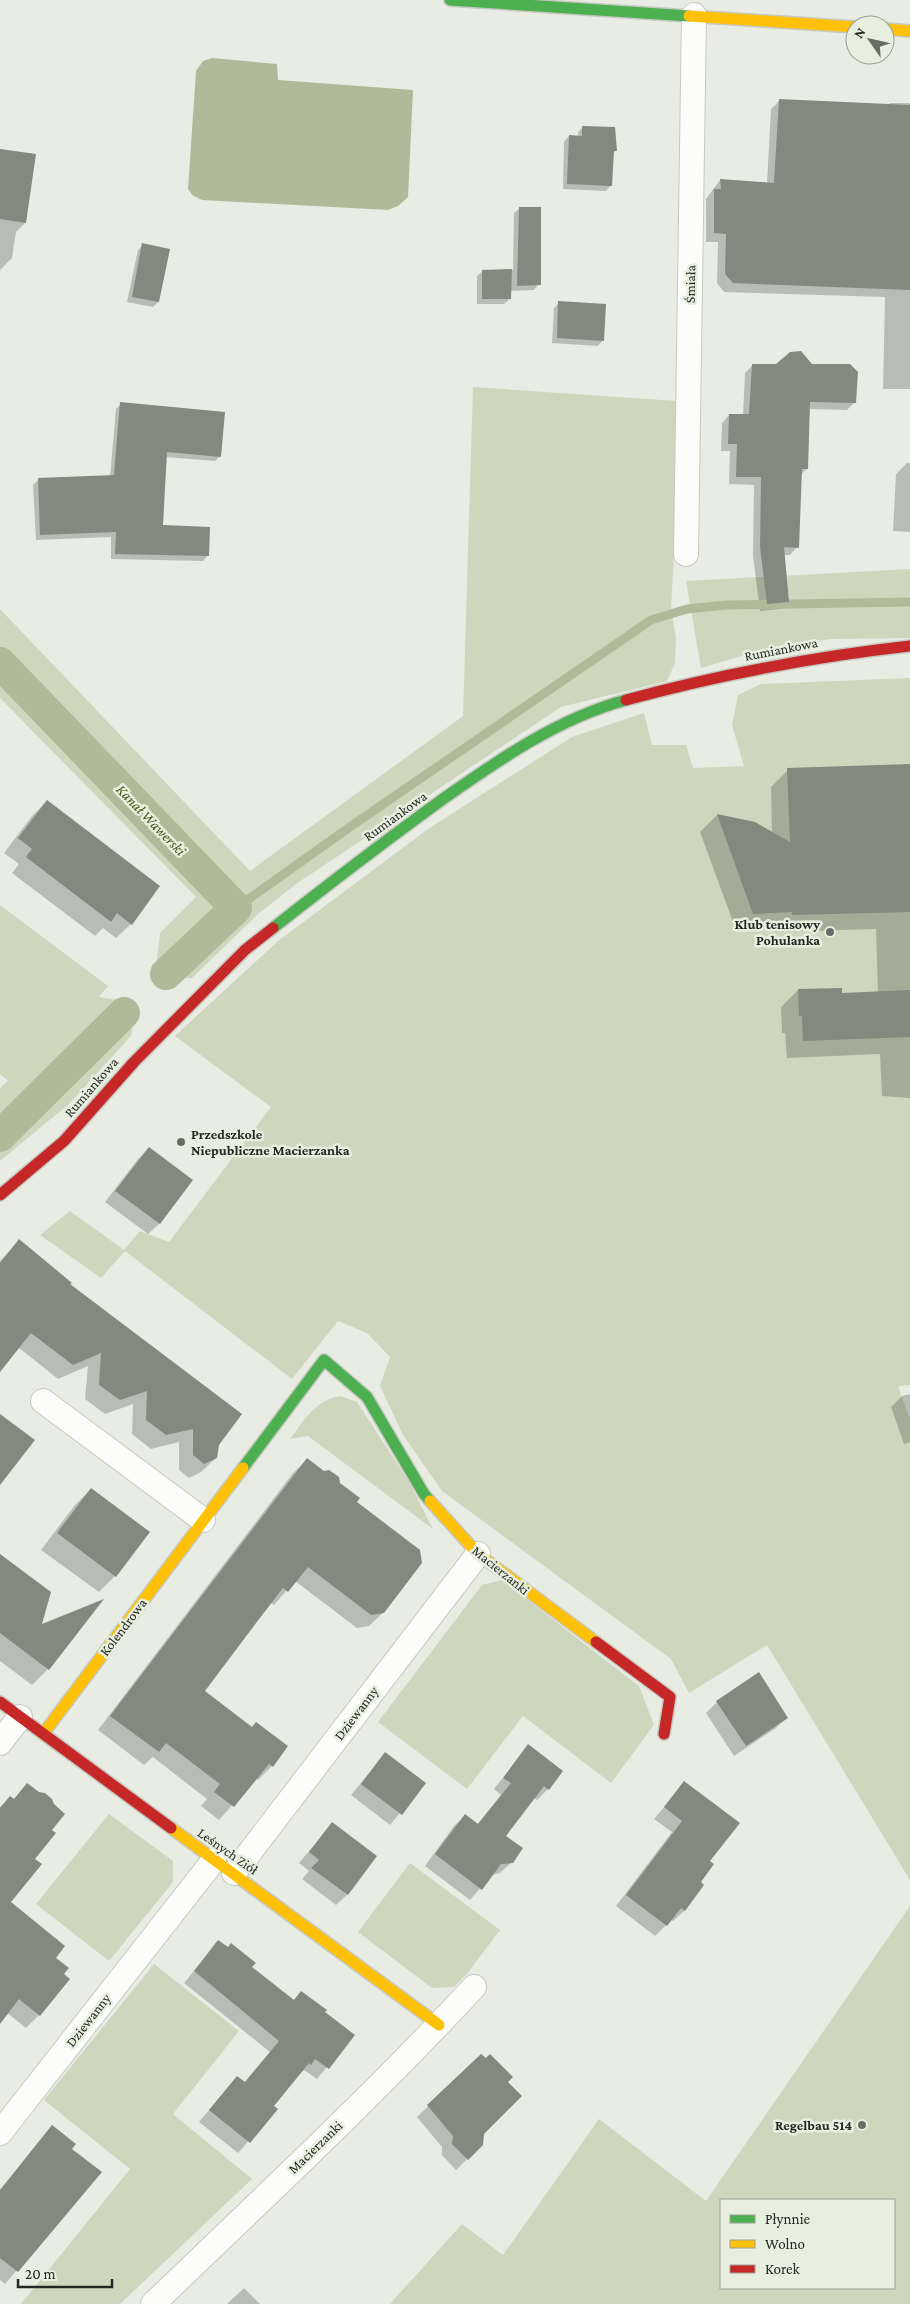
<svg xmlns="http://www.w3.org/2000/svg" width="910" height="2304" font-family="'Crimson Pro',serif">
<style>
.green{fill:#ced7bd;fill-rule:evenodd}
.water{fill:#b0ba9b}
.shadow{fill:#0003}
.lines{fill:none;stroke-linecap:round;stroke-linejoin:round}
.stream{stroke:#b0ba9b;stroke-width:9}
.canal{stroke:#b0ba9b;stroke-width:32}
.building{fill:#84887d}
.street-casing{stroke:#c6c9c1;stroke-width:26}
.fast-casing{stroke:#c6c9c1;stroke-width:14}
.slow-casing{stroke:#c6c9c1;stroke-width:14}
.jam-casing{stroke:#c6c9c1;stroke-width:14}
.street{stroke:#fcfcfb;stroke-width:24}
.fast{stroke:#4caf50;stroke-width:11}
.slow{stroke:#ffc107;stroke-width:11}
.jam{stroke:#c62828;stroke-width:11}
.poi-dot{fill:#696c65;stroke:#e9efdf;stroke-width:2}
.labels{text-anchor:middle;stroke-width:5;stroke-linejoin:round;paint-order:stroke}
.street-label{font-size:14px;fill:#252721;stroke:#e9efdf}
.poi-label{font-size:14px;font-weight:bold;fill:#252721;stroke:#e9efdf;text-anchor:end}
.water-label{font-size:15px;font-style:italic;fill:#4b5a1d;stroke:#e9efdf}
</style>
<rect width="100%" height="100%" fill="#e8ece2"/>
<path class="green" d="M473,387l204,14 -1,116 -5,91 5,30 -1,25 -8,18 -106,26 -265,177 -39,31 -65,63 -21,1 -15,-12 4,-34 36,-36 -196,-199v-89l250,262 213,-155z
M910,569v69l-79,1 -69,11 -61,18 -15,-87z
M910,678v707l-12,1 12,34v460l-143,-235 -78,48 -18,-34 -229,-168 -39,-56 -23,-49 10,-29 -23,-24 -29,-12 -46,58 -167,-128 -24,27 -61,-43 30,-24 54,39 16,-19 29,11 102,-135 -96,-71 103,-95 150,-112 144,-92 72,-24 8,32h34l7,23 51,-2 -12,-41 6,-30 23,-11z
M0,905l108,81 -9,11 24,4 11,12 -3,23 -62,68 -69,57v-73l8,-7 -8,-7z
M340,1396l17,6 52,80 24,47 -125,-93 -18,3c14,-18 25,-39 50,-43z
M502,1580l137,106 15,39 -43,58 -88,-67 -56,73 -89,-67 104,-137z
M109,1814l64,47v21l-64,79 -73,-57z
M410,1863l90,67 -34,45 -12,12 -22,1 -74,-56z
M910,1906v398h-520l72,-80 41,31 96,-136 107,82zM721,2200h173v88h-173z
M154,1964l85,67 -66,83 79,65 -132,125h-99l109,-135 -86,-69z"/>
<path class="water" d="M212,58l65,6 1,16 135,10 -5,107 -10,9 -10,4 -186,-10 -10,-5 -4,-6 8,-118 7,-10z"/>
<path class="shadow" d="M780,100l107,6 3,-3h20v286h-27l2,-92 -161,-5 -7,-9 1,-41h-12v-43l14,-19 47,3 4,-74z
M583,127l33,23 -4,4 -1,31 -5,6 -43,-2 1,-47 5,-6 9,1v-5z
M0,150l35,5 -10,68 -9,9 -4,26 -12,12z
M520,208l19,76 -5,6 -24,1v8l-6,5h-27v-28l6,-5 30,-1 1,-57z
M143,245l15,57 -5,5 -26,-5 11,-52z
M559,303l44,37 -5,6 -46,-3 2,-35z
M753,365h59l43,37 -8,8 -39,-1 -1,60 -7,6 -3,72 -7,8h-6l4,46 -8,8 -20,2 -7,-55 1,-71 -25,-1 1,-33h-9l1,-28 7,-8h14l2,-42z
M121,404l99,52 -5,5 -50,-4 -3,70 46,28 -5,6 -92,-2v-22l-75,3 -3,-55 5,-5 72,-3 6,-68z
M907,463h3v69l-17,-1 3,-57z
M910,766v332l-28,-2 -2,-42 -93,4 -2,-25h-3l-1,-26 17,-17 43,4 37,-1 -2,-64 -101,3v-4l-39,2 -36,-98 17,-17 38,8 17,10 -1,-46 17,-17z
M47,801l84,123 -15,14 -13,-10 -8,8 -83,-63 7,-9 -15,-11 28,-37z
M149,1148l43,32 -33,44 -11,10 -43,-32 33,-43z
M19,1241l49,43 150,160 -2,14 -15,14 -12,6 -10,-8v-28l-28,7 -19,-15 1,-30 -28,10 -20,-15 3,-33 -30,13 -40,-32 -18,23v-109z
M910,1394v48l-6,2 -13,-37 11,-11z
M307,1460l32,24 16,18 29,110 -15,14 -12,2 -62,-47 -21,24 -3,-2 -68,89 69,74 -14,14 -2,-2 -37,42 -18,-14 6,-7 -54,-42 -9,8 -46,-35 195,-257z
M91,1489l57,43 -33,44 -16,16 -58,-42 34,-45z
M0,1555l40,71 60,-25 -52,68 -16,16 -32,-24z
M717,1702l70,15 -11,11 -42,28 -28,-43z
M528,1746l20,43 -11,11 -3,-2 -30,39 8,25 -12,11 -8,2 -22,25 -45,-34 29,-40 11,-10 12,9 24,-30 -7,-6z
M385,1754l39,29 -34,42 -39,-30z
M684,1783l25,78 -10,21 3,3 -18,26 -11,10 -2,-1 -16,16 -39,-30 56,-74 -18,-13z
M27,1785l24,45 -43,72 46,56 -15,57 -13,13 -20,-16 -6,6v-211l10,-9 3,2z
M332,1824l43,33 -28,38 -11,10 -34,-26 7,-8 -10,-8z
M219,1941l74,60 8,-9 22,20 30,23 -36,44 -13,-9 -5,5 -27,31 4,3 -38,44 -39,-31 38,-45 7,6 26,-31 -86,-69z
M481,2055l25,27 -24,51v11l-26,26 -14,-15v-8l-25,-30z
M52,2127l19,22 29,24 -95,111 -5,-4v-90z
M244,2288l16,16h-33z"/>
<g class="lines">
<path class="stream" d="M236,908l111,-79 304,-209 36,-11 39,-4 184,-3"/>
<path class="canal" d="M0,663l236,245 -70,66
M0,1136l124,-123"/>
</g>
<path class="building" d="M779,99l131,6v185l-177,-7 -8,-9 1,-40 -12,-1v-44h7l-1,-10 54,4z
M582,126l33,1 2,24h-3l-2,35 -45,-2 2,-49 13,1z
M0,149l36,5 -10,69 -26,-4z
M519,207h22v78l-24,1z
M142,243l28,6 -11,53 -27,-5z
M512,269l-1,30h-29v-29z
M558,301l48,3 -2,37 -47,-3z
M801,351l11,13h38l8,8 -2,31 -46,-1 -2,67h-6l-3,79 -15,-1 5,55 -22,2 -7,-57 1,-70h-25l1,-33h-9l1,-30h20l3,-50h24l14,-12z
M120,402l105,10 -4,45 -54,-5 -4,73 47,2 -1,29 -94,-2 1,-22 -76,3 -2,-57 76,-3z
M910,764v148l-118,3v-3l-39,2 -36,-100 38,8 35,20 -3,-74z
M47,800l113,86 -28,39 -15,-12 -6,9 -85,-65 6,-8 -14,-11z
M842,988v5l68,-3v47l-107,4 -1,-25h-3l-1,-27z
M149,1147l44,33 -33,44 -45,-33z
M19,1239l53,44 -2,1 172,130 -23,31 -2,13 -13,6 -11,-9v-26l-27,6 -20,-15 1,-29 -27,9 -21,-15 2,-32 -28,12 -42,-32 -31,39v-109z
M0,1414l35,26 -35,45z
M307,1458l17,13 5,-1 10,7 1,6 20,15 -3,4 63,48 2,13 -38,50 -13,2 -63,-48 -20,25 -5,-4 -27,35 -51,68 47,36 4,-5 32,24 -15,21 -4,-3 -35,43 -20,-15 6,-8 -54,-41 -7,9 -49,-36z
M91,1488l59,44 -34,45 -59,-44z
M0,1554l51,38 -9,32 62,-25 -55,71 -49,-37z
M759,1672l29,46 -42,28 -30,-45z
M528,1744l35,27 -14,19 -5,-4 -38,50 17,12 -10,15 -12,1 -19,26 -47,-36 30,-40 13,10 33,-41 -8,-5z
M385,1752l41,31 -24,32 -41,-31z
M684,1781l56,42 -30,38 4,3 -13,18 3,3 -19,26 -4,-3 -14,18 -41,-31 56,-74 -18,-14z
M27,1783l12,9 6,1 7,6 2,5 11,10 -13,16 4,3 -21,26 7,5 -31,38 54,44 -9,12 13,10 -5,6 6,5 -30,37 -21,-17 -19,25v-216l10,-12 4,3z
M332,1822l45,34 -29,39 -37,-27 8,-8 -10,-8z
M218,1940l10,7 3,-4 25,20 -4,4 42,33 7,-9 26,19 -2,2 30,23 -26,34 -14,-10 -4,6 -2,-2 -35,43 4,3 -28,34 -41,-33 28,-34 8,6 34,-41 -85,-70z
M481,2054l5,4 4,-4 23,23 -5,5 14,14 -38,38 -1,11 -15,15 -16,-16 1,-8 -26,-31z
M52,2125l24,19 -4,5 30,23 -84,100 -18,-14v-68z"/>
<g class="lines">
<defs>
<path id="street" d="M686,554l8,-539
M43,1401l160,119
M0,1743l20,-26
M234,1873l244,-319
M0,2133l214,-273
M153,2304c108,-104 219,-207 321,-317"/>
<path id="fast" d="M450,0l239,16
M273,928c56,-44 112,-87 170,-129 57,-40 116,-81 183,-99
M243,1468l81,-108 43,37 57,97 6,7"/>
<path id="slow" d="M689,16l166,11
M885,29l25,2
M430,1501l48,53 118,88
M43,1734l200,-266
M171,1828l268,197"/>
<path id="jam" d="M626,700c96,-26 185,-43 284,-54
M0,1195l64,-54 70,-79 111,-112 28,-22
M596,1642l74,55 -6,37
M0,1702l171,126"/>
</defs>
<use href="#street" class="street-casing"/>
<use href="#fast" class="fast-casing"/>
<use href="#slow" class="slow-casing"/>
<use href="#jam" class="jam-casing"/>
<use href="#street" class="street"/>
<use href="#fast" class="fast"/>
<use href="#slow" class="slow"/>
<use href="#jam" class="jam"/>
</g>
<g class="poi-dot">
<circle cx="830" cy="932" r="5"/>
<circle cx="181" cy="1142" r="5"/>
<circle cx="862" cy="2125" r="5"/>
</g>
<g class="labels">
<g class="street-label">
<text transform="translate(690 284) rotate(-89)" y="5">Śmiała</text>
<text transform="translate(781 649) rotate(-11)" y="5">Rumiankowa</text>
<text transform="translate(395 816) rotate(-36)" y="5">Rumiankowa</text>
<text transform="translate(91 1087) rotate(-49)" y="5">Rumiankowa</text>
<text transform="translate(501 1570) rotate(39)" y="5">Macierzanki</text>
<text transform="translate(123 1627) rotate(-53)" y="5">Kolendrowa</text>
<text transform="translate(356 1713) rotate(-53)" y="5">Dziewanny</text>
<text transform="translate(228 1851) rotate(35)" y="5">Leśnych Ziół</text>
<text transform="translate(88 2020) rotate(-52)" y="5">Dziewanny</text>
<text transform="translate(315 2147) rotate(-44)" y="5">Macierzanki</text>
</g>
<g class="poi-label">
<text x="820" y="929">Klub tenisowy<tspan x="820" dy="16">Pohulanka</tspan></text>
<text x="191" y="1139" text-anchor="start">Przedszkole<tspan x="191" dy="16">Niepubliczne Macierzanka</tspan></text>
<text x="852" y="2130">Regelbau 514</text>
</g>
<g class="water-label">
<text transform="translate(151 820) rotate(46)" y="5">Kanał Wawerski</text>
</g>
</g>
<rect x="720" y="2199" width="175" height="90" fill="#e9efdf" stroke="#9b9f93"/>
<rect x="730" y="2215" width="25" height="8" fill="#4caf50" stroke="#9b9f93"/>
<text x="765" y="2224" font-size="15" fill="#252721">Płynnie</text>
<rect x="730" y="2240" width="25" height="8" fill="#ffc107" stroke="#9b9f93"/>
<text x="765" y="2249" font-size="15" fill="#252721">Wolno</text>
<rect x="730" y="2265" width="25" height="8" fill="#c62828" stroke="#9b9f93"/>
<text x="765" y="2274" font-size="15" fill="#252721">Korek</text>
<g transform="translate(870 40) rotate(304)"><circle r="24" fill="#e9efdf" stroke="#9b9f93"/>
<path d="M0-4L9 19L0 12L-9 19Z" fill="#696c65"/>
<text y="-8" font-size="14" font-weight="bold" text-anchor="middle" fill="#252721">N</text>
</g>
<path d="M18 2279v8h94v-8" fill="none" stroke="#252721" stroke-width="2.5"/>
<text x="25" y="2279" font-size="15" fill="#252721" stroke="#e9efdf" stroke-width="4" paint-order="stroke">20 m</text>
</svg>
